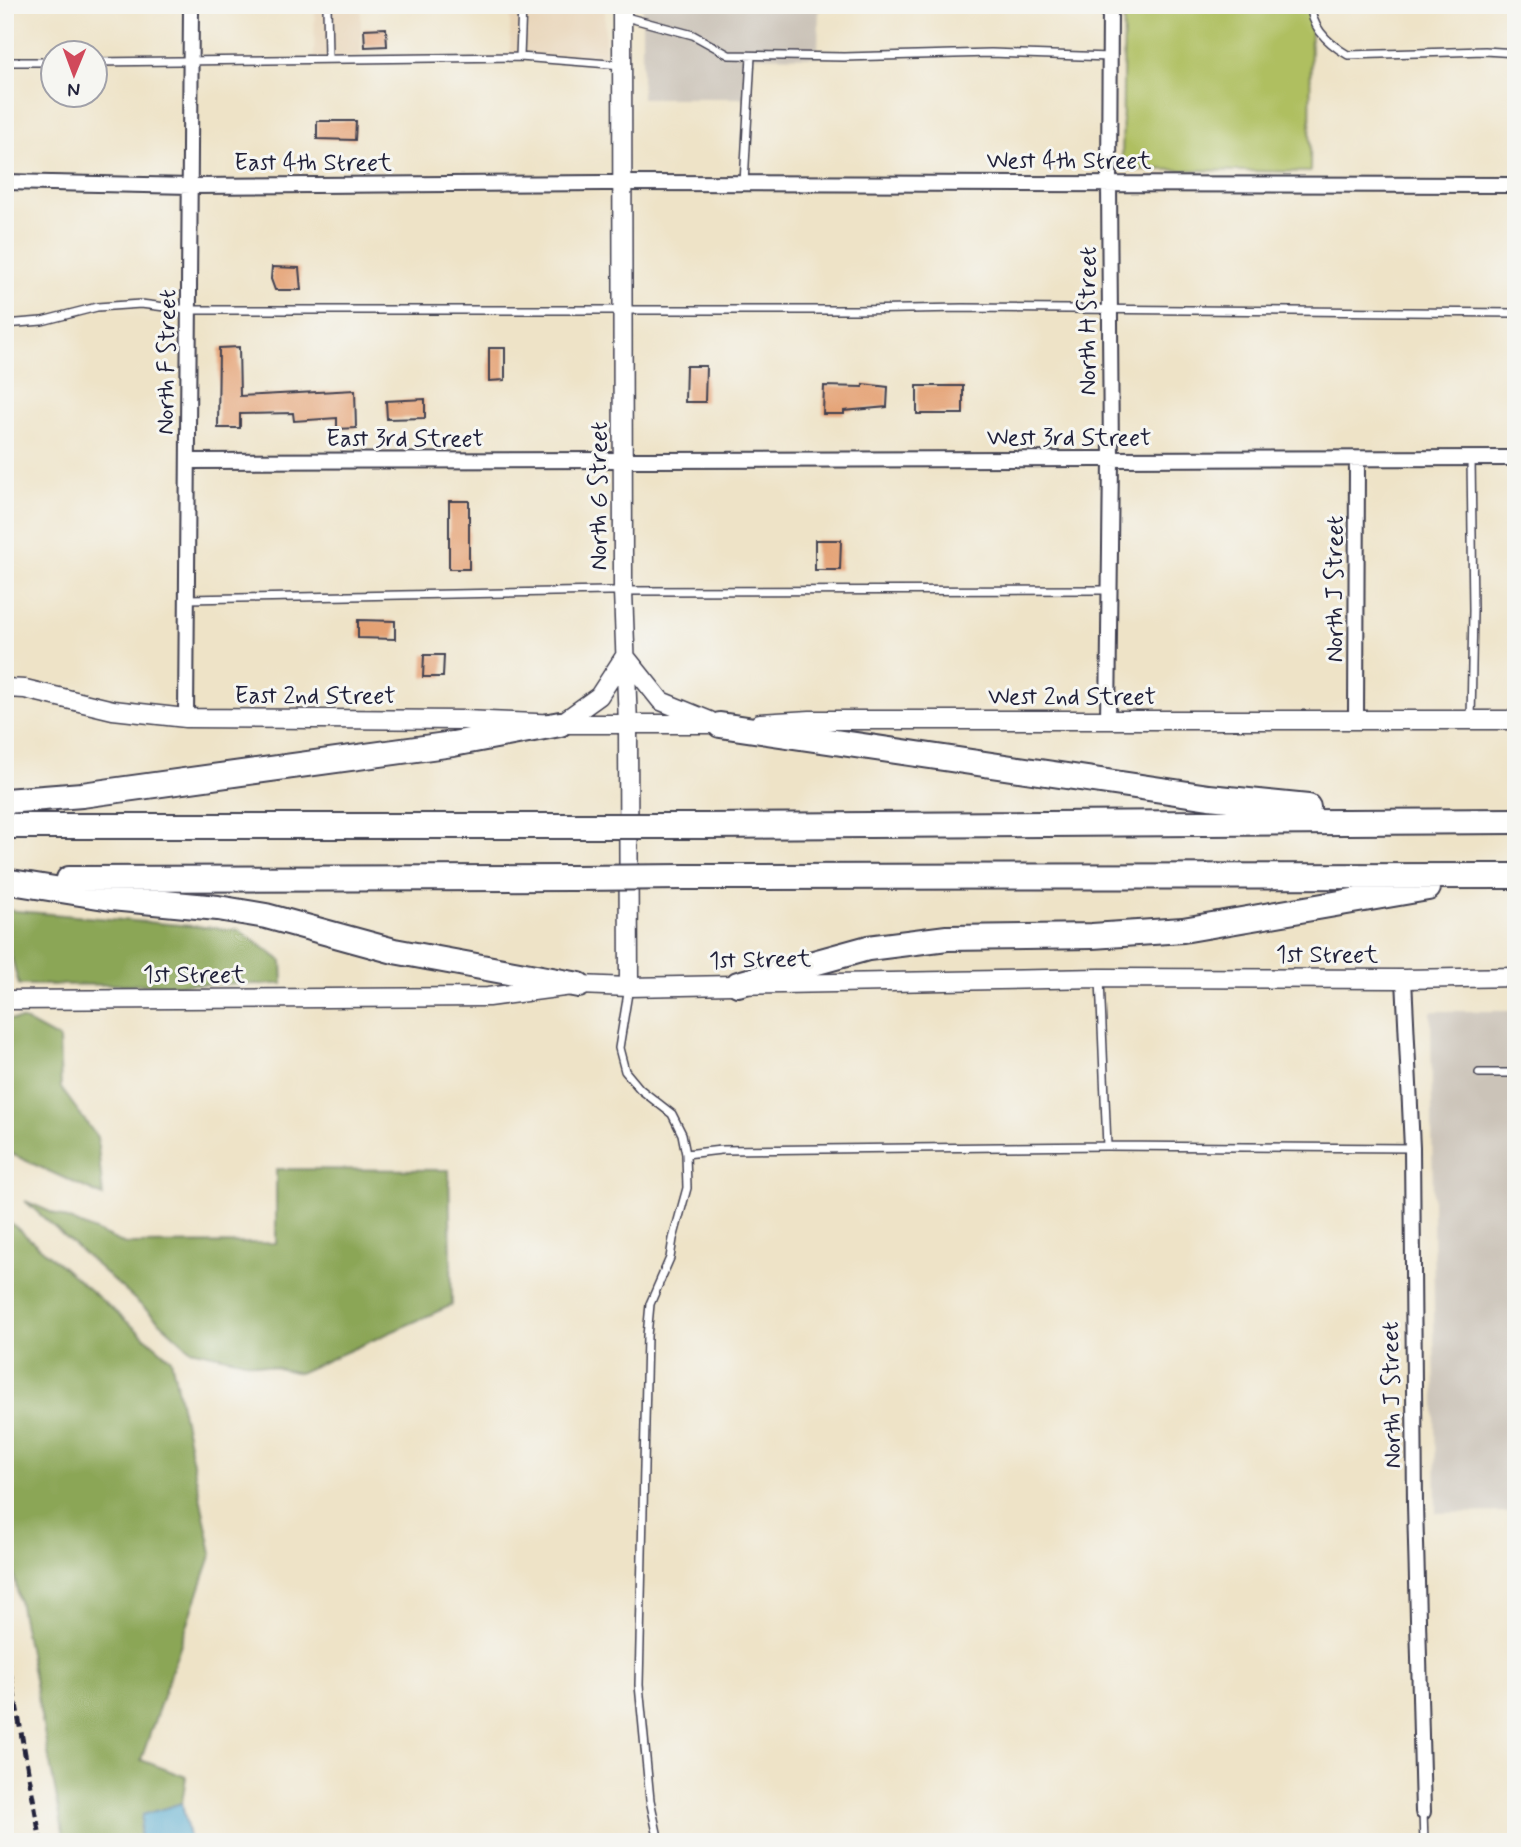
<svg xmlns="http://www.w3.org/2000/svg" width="1521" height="1847" font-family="Mynerve,sans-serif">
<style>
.built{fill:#e8d4b7}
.industrial{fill:#cbc3b8}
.green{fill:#afbf61;stroke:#68704e;stroke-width:2}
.forest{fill:#8ba657;stroke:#566449;stroke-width:2}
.water{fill:#51a8cd;stroke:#3a6584;stroke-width:2}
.building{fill:#e49f6f}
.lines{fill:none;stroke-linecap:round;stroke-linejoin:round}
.service-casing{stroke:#413f50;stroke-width:10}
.minor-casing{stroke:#413f50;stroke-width:18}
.tertiary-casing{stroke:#413f50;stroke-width:21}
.motorway-casing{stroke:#413f50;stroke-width:28}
.service{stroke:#fff;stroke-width:7}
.minor{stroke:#fff;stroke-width:14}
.tertiary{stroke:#fff;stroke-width:18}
.motorway{stroke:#fff;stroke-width:24}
.rail{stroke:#22223b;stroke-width:5;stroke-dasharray:10 5;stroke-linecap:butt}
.motorway-bridge-casing{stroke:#413f50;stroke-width:28;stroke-linecap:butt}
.motorway-bridge{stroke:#fff;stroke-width:24}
.labels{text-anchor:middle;stroke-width:6;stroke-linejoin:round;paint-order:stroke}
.street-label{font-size:24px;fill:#22223b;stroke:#f6f6f2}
</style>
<rect width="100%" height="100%" fill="#f6f6f2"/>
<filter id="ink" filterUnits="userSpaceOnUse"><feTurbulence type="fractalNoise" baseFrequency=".0143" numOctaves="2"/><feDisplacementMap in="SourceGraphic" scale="14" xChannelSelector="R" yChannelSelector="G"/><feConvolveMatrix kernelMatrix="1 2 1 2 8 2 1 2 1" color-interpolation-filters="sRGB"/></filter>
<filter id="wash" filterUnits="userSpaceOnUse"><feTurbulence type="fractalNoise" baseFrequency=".00686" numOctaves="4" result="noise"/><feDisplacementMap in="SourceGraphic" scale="28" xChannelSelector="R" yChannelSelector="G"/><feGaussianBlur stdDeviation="1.57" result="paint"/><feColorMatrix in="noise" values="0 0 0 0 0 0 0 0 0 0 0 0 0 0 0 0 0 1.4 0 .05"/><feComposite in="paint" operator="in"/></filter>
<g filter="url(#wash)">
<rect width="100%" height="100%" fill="#eee3c7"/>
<path class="built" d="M315,5h46v53h-47z
M510,5h95v59l-95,-7z"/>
<path class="industrial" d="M642,5h177l-1,52 -66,-1 -3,42h-107z
M1431,1011h85v501l-80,1z"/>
<path class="green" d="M1124,5h187l-1,167 -188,-3z"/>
<path class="forest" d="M5,910l234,20 43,31 1,23 -264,1 -14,-53z
M5,1019l19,1 35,19 2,49 36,49 6,59 -98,-45z
M276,1169l173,1 3,135 -153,68 -109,-24 -165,-148 100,43 151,-1z
M5,1218l166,141 41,194 -71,207 45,17 -4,26 -40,12 -3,27h-74l-60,-315z"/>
<path class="water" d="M182,1803l8,39h-51l3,-27z"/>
<g id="blocks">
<path class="building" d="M386,28l1,18 -22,1 -1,-18z
M317,121h39l-1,19 -38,-1z
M272,267l27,1 2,22h-26l-4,-11z
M239,347l1,49 115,-6 1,38 -19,1v-11l-43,3 -1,-8 -53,1v14h-22l1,-80z
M489,348h16v32l-16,1z
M686,366h20l-1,36h-20z
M863,384l25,3 -1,20 -43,4v3h-21l1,-28 39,1z
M917,386h46v28h-46z
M425,399v19l-38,1 -1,-18z
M449,501h20v68h-20z
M815,540h26l-1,30h-25z
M358,620l37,1v18l-37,-1z
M424,655h20l-1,22h-20z"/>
</g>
</g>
<g filter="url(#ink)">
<use href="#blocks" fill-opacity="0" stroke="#413f50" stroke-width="2"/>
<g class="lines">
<defs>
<path id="service" d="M327,5l1,53
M1311,5c0,23 18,39 37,50l137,-4 31,2
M622,16l71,19 36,20 115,2 147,-4 119,4
M520,57l2,-52
M5,62h47
M94,62l426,-5 102,8
M744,183l7,-127
M5,324l37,-3 55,-14 44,-3 48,6h667l106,-2 554,5
M1471,458l2,152 -2,110
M188,599l420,-8 500,-1
M1100,979l7,167
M629,987l-10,61 6,23 15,18 32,25 10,20 4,20 1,34 -14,51 -3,19 -20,46 -3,32 -8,349 11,115 9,42
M1479,1073h37
M686,1154l35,-4 386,-4 305,2
M1423,1812l1,30"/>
<path id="minor" d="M5,182l186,4 413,-3 912,2
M188,461l1328,-3
M186,718l5,-713
M1356,720l1,-261
M1108,721l3,-261 -2,-277 1,-178
M1404,979l8,169 3,356 8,308"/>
<path id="tertiary" d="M622,5l1,586 5,134 1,262
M5,688l20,1 88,21 73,8 278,2 96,4h172
M760,723l50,-3h706
M560,724l39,-28 26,-40 36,45 49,20
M5,1000l483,-3 91,-12 50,2 471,-9 304,1 112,-2"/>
<path id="motorway" d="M720,725l489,72 99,10
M5,801l77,-6 371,-51 107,-20
M5,826h558
M705,826l811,-5
M687,877l829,-1
M69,879l503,-1
M5,881l106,17 107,10 48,8 128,35 185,34
M738,984l130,-36 79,-10 145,-2 91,-6 245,-42"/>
</defs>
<use href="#service" class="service-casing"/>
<use href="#minor" class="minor-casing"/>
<use href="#tertiary" class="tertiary-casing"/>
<use href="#motorway" class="motorway-casing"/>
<use href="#service" class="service"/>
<use href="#minor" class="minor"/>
<use href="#tertiary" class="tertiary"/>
<use href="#motorway" class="motorway"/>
<path class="rail" d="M5,1644l36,198"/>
<defs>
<path id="motorway-bridge" d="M563,826h142
M572,878l115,-1"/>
</defs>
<use href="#motorway-bridge" class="motorway-bridge-casing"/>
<use href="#motorway-bridge" class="motorway-bridge"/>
</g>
</g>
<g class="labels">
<g class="street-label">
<text x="1069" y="168">West 4th Street</text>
<text x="313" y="170">East 4th Street</text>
<text transform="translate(1087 321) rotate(-90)" y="8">North H Street</text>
<text transform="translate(166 362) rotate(-89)" y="8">North F Street</text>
<text x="1069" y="445">West 3rd Street</text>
<text x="405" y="446">East 3rd Street</text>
<text transform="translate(598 496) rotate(-90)" y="8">North G Street</text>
<text transform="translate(1334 589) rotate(-90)" y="8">North J Street</text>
<text x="315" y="703">East 2nd Street</text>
<text x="1072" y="704">West 2nd Street</text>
<text x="1327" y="962">1st Street</text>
<text transform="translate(760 959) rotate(-1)" y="8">1st Street</text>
<text x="194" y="982">1st Street</text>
<text transform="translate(1391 1395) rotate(-91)" y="8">North J Street</text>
</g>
</g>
<rect width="1521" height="1847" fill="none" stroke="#f6f6f2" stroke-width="28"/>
<g transform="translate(74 74) rotate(181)"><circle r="33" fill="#f6f6f2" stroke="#a1a1a9" stroke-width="2"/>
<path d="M0-5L12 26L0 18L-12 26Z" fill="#d1495b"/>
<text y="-10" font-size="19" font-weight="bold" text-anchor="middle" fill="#22223b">N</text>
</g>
</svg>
